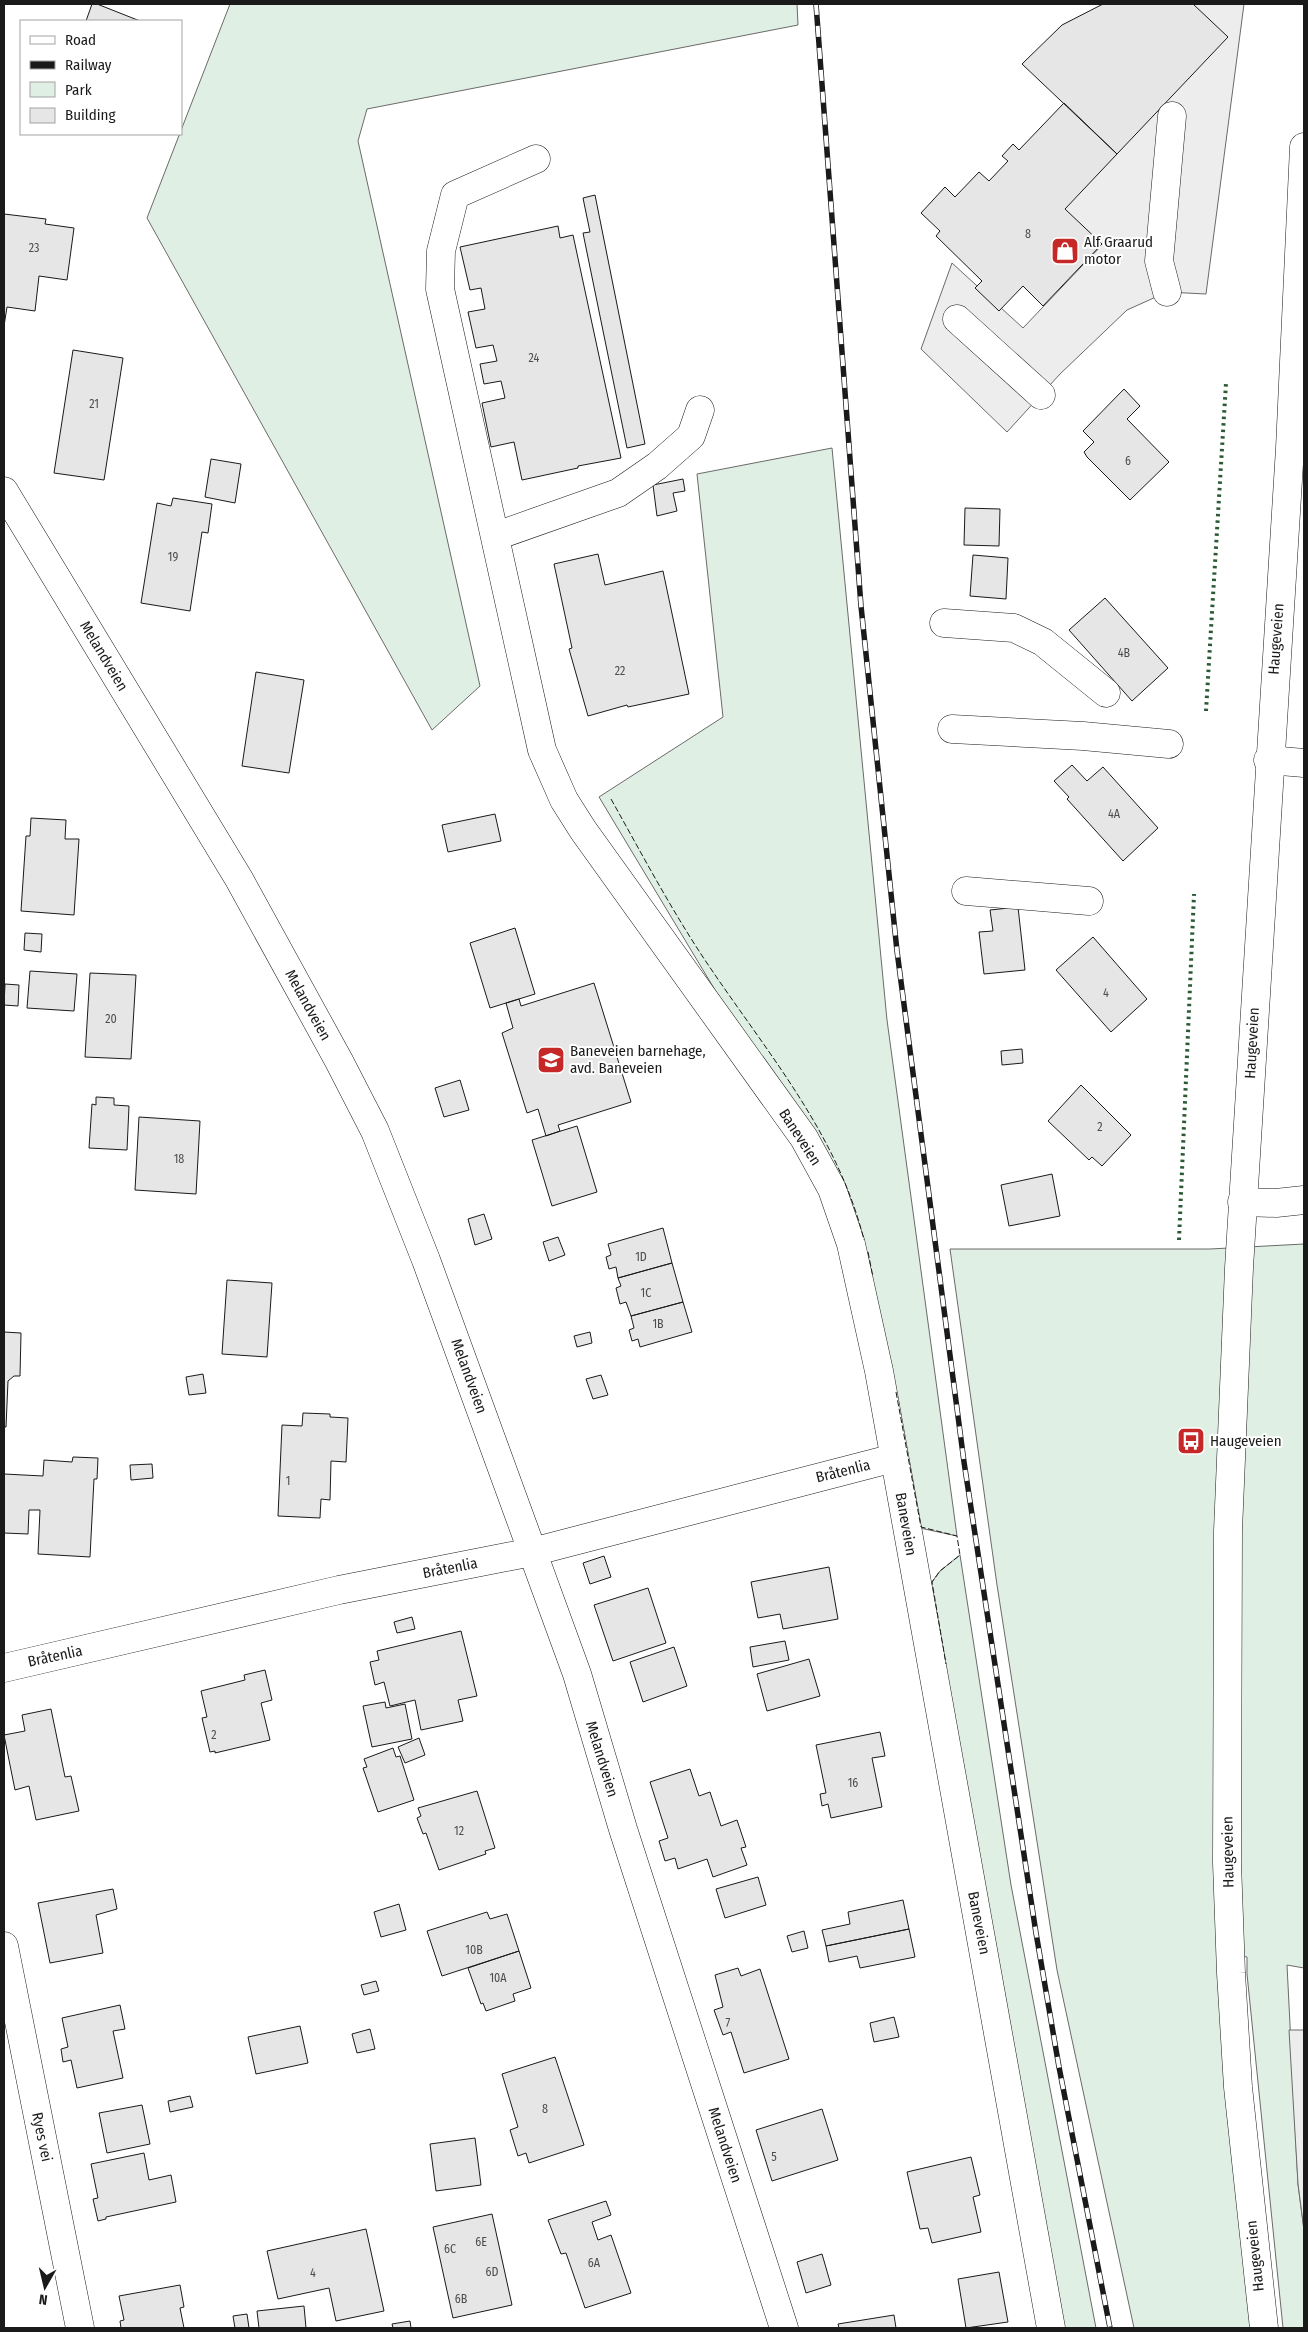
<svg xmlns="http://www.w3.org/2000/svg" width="1308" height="2332" font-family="'Fira Sans Condensed',sans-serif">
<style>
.green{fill:#e0efe3;stroke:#6a6a6a}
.parking{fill:#ededed;stroke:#6a6a6a}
.building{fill:#e6e6e6;stroke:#1a1a1a}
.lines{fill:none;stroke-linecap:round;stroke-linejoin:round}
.minor-casing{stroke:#1a1a1a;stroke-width:29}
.major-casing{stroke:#1a1a1a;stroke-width:29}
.minor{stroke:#fff;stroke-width:28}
.major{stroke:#fff;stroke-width:28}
.rail-casing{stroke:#1a1a1a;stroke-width:5.5}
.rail{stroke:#fff;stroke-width:4;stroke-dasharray:11;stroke-linecap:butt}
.hedge{stroke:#2b5a34;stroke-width:4;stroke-dasharray:2.5 4;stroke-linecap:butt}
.fence{stroke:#1a1a1a;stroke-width:1;stroke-dasharray:6 2.5;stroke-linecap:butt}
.labels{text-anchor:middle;stroke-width:4;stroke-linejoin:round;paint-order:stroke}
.number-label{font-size:12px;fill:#4d4d4d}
.poi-label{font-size:15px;fill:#1a1a1a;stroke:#fff;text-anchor:start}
.street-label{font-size:15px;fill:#1a1a1a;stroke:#fff}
</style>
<rect width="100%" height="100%" fill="#fff"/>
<path class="green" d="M230,4h567l1,21 -431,84 -9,32 122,545 -48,44 -285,-512z
M832,448l55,572 70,516 -51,-11 -27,-154 -75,-233 -205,-341 124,-80 -26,-243z
M1304,1244v724l-17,-3 11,219 6,46v98h-21l-36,-354v-17l-17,-3 34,374h-130l-77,-358 -60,-385 -47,-336h260z
M960,1555l51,330 85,443h-45l-133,-741 14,-5 8,-11z"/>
<path class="parking" d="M1188,4h56l-38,290 -39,-2 -40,18 -67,64 -53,58 -86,-83 31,-86 71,65 77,-81 -43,-41 163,-172z
M1289,2030h15v200l-6,-46z"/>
<path class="building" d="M92,4h5l43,17h-54z
M1103,4h90l35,33 -111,117 -95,-90 40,-39z
M1064,103l53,51 -52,55 37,35 -59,62 -20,-20 -24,25 -24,-23 7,-7 -46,-45 4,-5 -19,-18 24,-26 10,10 24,-25 10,9 19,-20 -6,-5 11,-12 6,6z
M595,195l50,249 -18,4 -44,-215 7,-1 -7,-34z
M4,214l42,5 -1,5 29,4 -7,52 -28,-4 -4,35 -28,-4 -3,19z
M558,226l2,12 13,-3 48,223 -43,8v2l-56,12 -8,-38 -23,5 -9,-44 23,-5 -4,-17 -17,3 -4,-20 17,-3 -4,-16 -17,3 -8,-36 17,-3 -4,-21 -11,2 -10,-43z
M73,350l50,8 -19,122 -50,-7z
M1124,389l16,17 -13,13 42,43 -39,38 -43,-43 -3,-5 10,-10 -11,-11z
M211,459l30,5 -6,39 -30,-6z
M683,479l2,12 -12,2 4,18 -20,5 -4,-31z
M173,498l39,6 -4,29 -6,-1 -12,79 -49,-8 16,-100 14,3z
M965,508l35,1 -1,37 -35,-1z
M598,554l7,31 58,-14 26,123 -61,13 -1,-2 -39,11 -19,-67 3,-1 -18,-84z
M973,555l35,3 -2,41 -36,-3z
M1105,598l63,70 -36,33 -63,-71z
M256,672l48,8 -15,93 -47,-7z
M1072,765l15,16 16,-14 55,61 -35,33 -56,-62 2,-2 -15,-16z
M495,814l6,27 -53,11 -6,-27z
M31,818l35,2 -1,19h14l-5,76 -53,-4 5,-75h4z
M1018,907l7,63 -41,4 -5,-42 14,-1 -3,-21z
M515,928l20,66 -45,14 -20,-65z
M25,933l17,1 -1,18 -17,-2z
M1093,937l54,62 -36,33 -55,-62z
M30,971l47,3 -3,37 -47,-3z
M90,973l46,2 -5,84 -46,-2z
M594,983l37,119 -73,23 2,6 -14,5 -8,-27 -11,4 -25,-80 11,-5 -7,-25 13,-4 2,7z
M5,984l14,1 -1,21 -14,-1z
M1022,1049l1,14 -21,2 -1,-14z
M460,1080l9,30 -25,7 -9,-29z
M1081,1085l50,50 -29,31 -10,-9 -3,3 -41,-39z
M96,1097l18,1v7l15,1 -2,44 -38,-2 3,-44 4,1z
M139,1117l61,4 -4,73 -61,-4z
M577,1126l20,66 -45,14 -20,-66z
M1052,1174l8,42 -51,10 -8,-41z
M484,1214l8,25 -17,6 -7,-26z
M663,1228l9,35 -54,15 -2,-11 -7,2 -3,-12 5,-2 -3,-11z
M558,1237l7,18 -16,6 -6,-19z
M672,1263l11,39 -52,14 -5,-14 -6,2 -4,-16 5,-2 -3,-8z
M227,1280l45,3 -5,74 -45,-3z
M683,1302l9,30 -52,15 -2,-8 -6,2 -3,-11 5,-2 -3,-12z
M4,1332l17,1 -1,43h-6l-6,5 -2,46h-2z
M590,1332l2,11 -15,4 -3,-11z
M203,1374l3,19 -17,2 -3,-18z
M601,1375l7,20 -15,4 -7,-20z
M303,1413l27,1v3l18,1 -2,44 -15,-1 -1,39 -9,-1 -1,19 -42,-2 4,-91 20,1z
M73,1457l25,1 -1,21h-3l-4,78 -52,-3 2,-44h-11l-1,24 -24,-1v-59l39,2 1,-16 28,2z
M152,1464l1,14 -22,2 -1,-15z
M604,1556l7,21 -21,7 -7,-21z
M829,1567l9,52 -55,10 -3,-15 -22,4 -7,-36z
M648,1588l18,55 -53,18 -19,-56z
M412,1617l3,12 -18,4 -3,-11z
M461,1631l16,65 -19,4 5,21 -42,9 -6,-30 -25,6 -6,-24 -9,3 -5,-23 9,-2 -2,-9z
M785,1641l4,19 -36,7 -3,-20z
M674,1647l13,39 -44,16 -13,-40z
M809,1659l11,37 -53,15 -10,-37z
M265,1670l7,30 -11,3 9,37 -55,13v-2l-5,1 -8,-34 5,-1 -6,-26 44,-11 -1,-5z
M385,1702l1,6 19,-4 7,35 -40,8 -9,-41z
M51,1709l14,68 6,-1 8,35 -43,9 -7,-34 -14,4 -11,-55 21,-4 -3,-16z
M880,1732l5,24 -13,2 10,49 -51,11 -3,-14 -6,2 -2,-12 6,-1 -10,-48z
M419,1738l6,17 -20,8 -7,-16z
M393,1748l3,9 4,-1 14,44 -36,12 -15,-44 4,-1 -3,-8z
M690,1769l9,27 11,-4 11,34 16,-6 9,27 -5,1 6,17 -34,12 -6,-18 -29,10 -3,-11 -10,3 -6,-20 9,-3 -18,-56z
M477,1791l18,57 -10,3 1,3 -47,16 -13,-37 -3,1 -6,-16 4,-2 -3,-8z
M758,1877l8,28 -41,13 -9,-29z
M113,1889l4,20 -21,6 7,38 -53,10 -12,-60z
M903,1900l6,29 -83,17 -4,-16 28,-6 -2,-12z
M399,1904l7,26 -25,7 -7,-25z
M487,1912l3,7 17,-5 12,37 -77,25 -15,-45z
M909,1929l6,28 -55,11 -3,-12 -28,6 -3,-16z
M804,1931l4,17 -16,4 -5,-16z
M519,1951l12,37 -18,6 2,7 -29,10 -3,-8 -2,1 -13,-36z
M738,1968l3,8 19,-7 29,90 -45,14 -13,-41 -8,3 -9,-25 9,-3 -8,-32z
M376,1981l3,10 -15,4 -3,-10z
M120,2005l5,24 -12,2 10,47 -46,10 -6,-28 -8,2 -2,-13 7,-2 -6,-29z
M894,2017l5,20 -25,5 -4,-19z
M300,2026l8,37 -52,11 -8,-37z
M370,2029l5,20 -18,4 -5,-19z
M555,2057l29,88 -55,18 -3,-10 -8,3 -8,-26 8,-3 -16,-53z
M190,2096l3,11 -23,5 -2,-11z
M142,2105l8,39 -43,9 -8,-40z
M822,2109l16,51 -66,21 -16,-51z
M475,2138l6,47 -45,6 -6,-47z
M144,2153l5,27 22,-5 5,27 -70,15v2l-8,2 -5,-22 5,-1 -7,-34z
M971,2157l9,38 -7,2 8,35 -49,11 -4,-15 -8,1 -13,-57z
M606,2201l5,14 -19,7 6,18 13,-5 20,58 -46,15 -19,-55 -5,1 -13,-34z
M492,2214l20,91 -59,13 -20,-91z
M366,2229l18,82 -48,10 -7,-33 -51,11 -11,-48z
M822,2254l9,31 -25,8 -9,-31z
M999,2272l9,50 -42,6 -8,-49z
M180,2285l4,22 -4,1 4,20h-63l-1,-7 4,-1 -5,-24z
M304,2306l2,22h-47l-2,-17z
M247,2314l2,14h-14l-2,-12z
M894,2315l2,13h-57l-1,-4z
M410,2321l1,7h-18l-1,-4z"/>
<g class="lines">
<defs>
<path id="minor" d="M536,159l-81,36 -14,56 -1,38 102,461 22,50 19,30 221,308 28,51 19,55 28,127 172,957
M1167,292l-8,-31 13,-145
M957,319l84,76
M4,491l235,388 100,182 36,70 51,129 151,414 46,155 161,499
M496,536l122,-43 39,-27 34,-30 9,-26
M944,623l70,5 29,14 63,51
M952,729l131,7 86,8
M1268,760l36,3
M966,891l123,10
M1242,1202l34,1 28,-3
M4,1668l335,-78 193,-38 362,-94
M4,1946l76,382"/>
<path id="major" d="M1264,2328l-26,-241 -7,-114 -4,-110 1,-332 11,-263 51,-820 14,-301"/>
</defs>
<use href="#minor" class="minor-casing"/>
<use href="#major" class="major-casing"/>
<use href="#minor" class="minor"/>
<use href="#major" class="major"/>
<defs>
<path id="rail" d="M816,4l45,602 36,345 67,511 72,471 23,134 51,261"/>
</defs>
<use href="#rail" class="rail-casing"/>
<use href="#rail" class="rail"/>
<path class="hedge" d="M1206,711l20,-328
M1179,1240l15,-346"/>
<path class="fence" d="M611,799c32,57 63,116 100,170 59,87 127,167 153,271
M868,1252l5,25
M896,1392l25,135 36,9 3,19 -20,16 -8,11 14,82"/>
</g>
<defs>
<symbol id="shop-square" viewBox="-11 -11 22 22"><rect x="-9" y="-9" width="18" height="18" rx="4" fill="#c62828" stroke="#fff"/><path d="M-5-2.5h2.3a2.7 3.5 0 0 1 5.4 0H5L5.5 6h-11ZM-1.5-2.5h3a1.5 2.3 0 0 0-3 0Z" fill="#fff"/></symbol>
<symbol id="school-square" viewBox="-11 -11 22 22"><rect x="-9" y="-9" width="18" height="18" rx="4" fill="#c62828" stroke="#fff"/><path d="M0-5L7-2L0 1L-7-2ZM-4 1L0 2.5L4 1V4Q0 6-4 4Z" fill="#fff"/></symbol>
<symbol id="bus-square" viewBox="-11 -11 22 22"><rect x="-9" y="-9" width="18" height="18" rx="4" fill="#c62828" stroke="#fff"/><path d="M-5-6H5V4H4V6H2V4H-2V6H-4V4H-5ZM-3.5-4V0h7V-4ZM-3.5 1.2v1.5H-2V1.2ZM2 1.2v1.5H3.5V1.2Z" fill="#fff"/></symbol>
</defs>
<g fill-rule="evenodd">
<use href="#shop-square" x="1049" y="235" width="32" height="32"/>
<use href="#school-square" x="535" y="1044" width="32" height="32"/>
<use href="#bus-square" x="1175" y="1425" width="32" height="32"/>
</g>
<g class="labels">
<g class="number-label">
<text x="1028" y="238">8</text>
<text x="34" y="252">23</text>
<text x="534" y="362">24</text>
<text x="94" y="408">21</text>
<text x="1128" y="465">6</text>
<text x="173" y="561">19</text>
<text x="1124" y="657">4B</text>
<text x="620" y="675">22</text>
<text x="1114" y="818">4A</text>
<text x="1106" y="997">4</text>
<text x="111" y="1023">20</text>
<text x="1100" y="1131">2</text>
<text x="179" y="1163">18</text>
<text x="641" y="1261">1D</text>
<text x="646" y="1297">1C</text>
<text x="658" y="1328">1B</text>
<text x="288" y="1485">1</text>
<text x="214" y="1739">2</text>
<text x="853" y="1787">16</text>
<text x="459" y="1835">12</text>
<text x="474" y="1954">10B</text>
<text x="498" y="1982">10A</text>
<text x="728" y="2027">7</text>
<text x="545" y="2113">8</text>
<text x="774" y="2161">5</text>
<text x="481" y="2246">6E</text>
<text x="450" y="2253">6C</text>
<text x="594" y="2267">6A</text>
<text x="492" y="2276">6D</text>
<text x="313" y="2277">4</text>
<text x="461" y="2303">6B</text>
</g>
<g class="poi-label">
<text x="1084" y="247">Alf Graarud<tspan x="1084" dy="17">motor</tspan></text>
<text x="570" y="1056">Baneveien barnehage,<tspan x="570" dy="17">avd. Baneveien</tspan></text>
<text x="1210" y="1446">Haugeveien</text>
</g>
<g class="street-label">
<text transform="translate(1276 639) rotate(-86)" y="5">Haugeveien</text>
<text transform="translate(104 656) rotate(59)" y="5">Melandveien</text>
<text transform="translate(308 1005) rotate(61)" y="5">Melandveien</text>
<text transform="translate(1252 1043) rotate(-87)" y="5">Haugeveien</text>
<text transform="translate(800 1137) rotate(57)" y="5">Baneveien</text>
<text transform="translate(469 1376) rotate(70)" y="5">Melandveien</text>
<text transform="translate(843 1471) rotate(-14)" y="5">Bråtenlia</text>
<text transform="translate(906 1524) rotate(80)" y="5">Baneveien</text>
<text transform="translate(450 1568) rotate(-11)" y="5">Bråtenlia</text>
<text transform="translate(55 1656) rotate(-12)" y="5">Bråtenlia</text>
<text transform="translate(602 1759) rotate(73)" y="5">Melandveien</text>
<text transform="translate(1228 1852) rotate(-91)" y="5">Haugeveien</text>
<text transform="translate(979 1923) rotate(79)" y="5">Baneveien</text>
<text transform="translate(42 2137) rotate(78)" y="5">Ryes vei</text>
<text transform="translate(725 2145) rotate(72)" y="5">Melandveien</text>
<text transform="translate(1255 2256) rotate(-96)" y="5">Haugeveien</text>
</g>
</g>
<rect width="1308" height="2332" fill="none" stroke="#1a1a1a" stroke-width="10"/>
<rect x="20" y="20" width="162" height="115" fill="#ffffff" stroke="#a3a3a3"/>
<rect x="30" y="36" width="25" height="8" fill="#ffffff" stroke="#a3a3a3"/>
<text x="65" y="45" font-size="15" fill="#1a1a1a">Road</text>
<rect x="30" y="61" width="25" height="8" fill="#1a1a1a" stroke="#a3a3a3"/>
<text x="65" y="70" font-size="15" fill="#1a1a1a">Railway</text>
<rect x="30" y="82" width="25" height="15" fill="#e0efe3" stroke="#a3a3a3"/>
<text x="65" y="95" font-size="15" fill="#1a1a1a">Park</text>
<rect x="30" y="108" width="25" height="15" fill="#e6e6e6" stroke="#a3a3a3"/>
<text x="65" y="120" font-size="15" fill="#1a1a1a">Building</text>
<g transform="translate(45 2287) rotate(188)" stroke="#ffffff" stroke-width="4" paint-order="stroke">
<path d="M0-4L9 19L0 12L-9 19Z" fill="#1a1a1a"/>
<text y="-8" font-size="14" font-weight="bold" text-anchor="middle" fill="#1a1a1a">N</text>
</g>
</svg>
